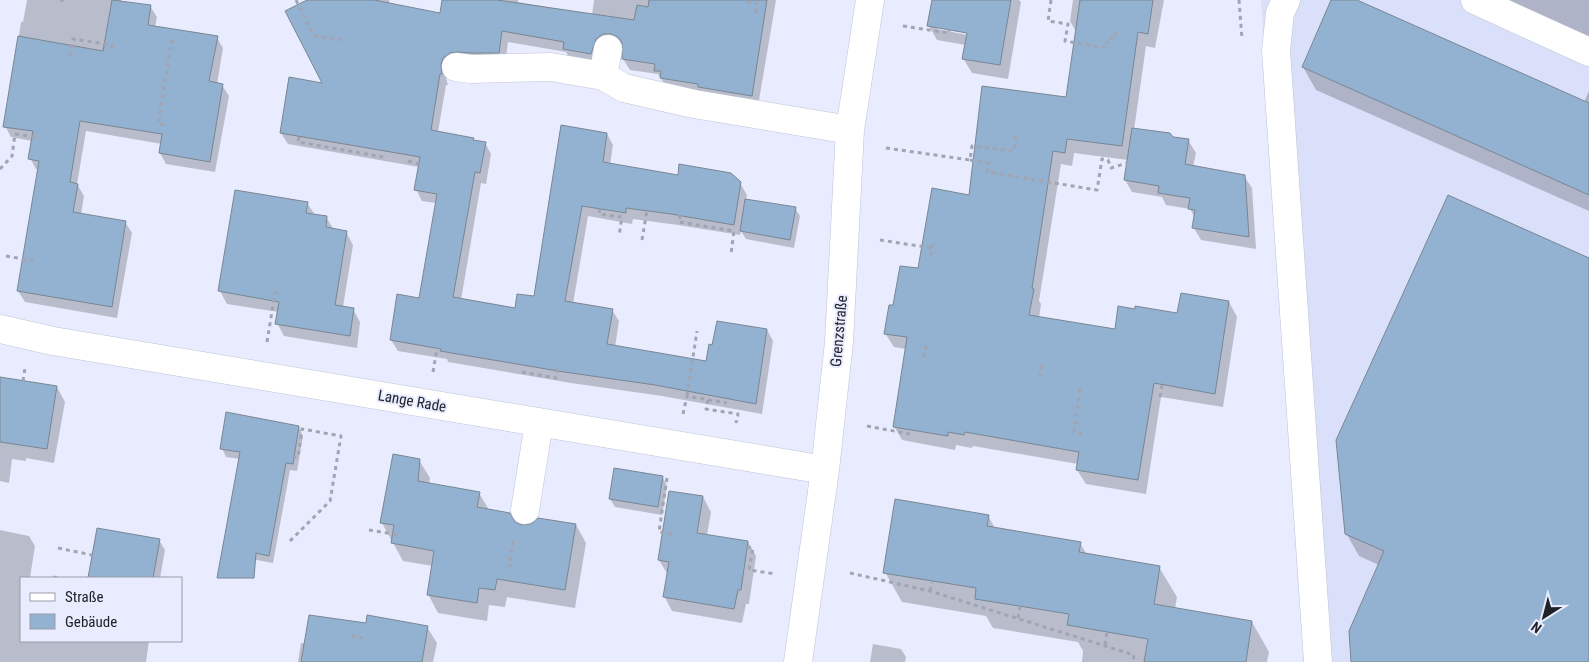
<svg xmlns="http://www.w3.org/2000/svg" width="1589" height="662" font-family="'Roboto Condensed',sans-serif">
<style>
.built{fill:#dae0f9}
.shadow{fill:#0003;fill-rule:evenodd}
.building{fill:#93b2d1;stroke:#798693}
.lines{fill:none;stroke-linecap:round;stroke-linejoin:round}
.minor-casing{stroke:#bec3d4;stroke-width:29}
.path{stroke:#a1a4b2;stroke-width:3;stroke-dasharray:4 4;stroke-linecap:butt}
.minor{stroke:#fff;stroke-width:28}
.labels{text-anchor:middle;stroke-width:4;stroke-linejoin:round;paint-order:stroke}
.street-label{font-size:15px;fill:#202228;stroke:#e8ecfe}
</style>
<rect width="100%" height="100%" fill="#e8ecfe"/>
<path class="built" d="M1261,0h328v662h-285z"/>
<path class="shadow" d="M27,0h94v2l29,4 7,11 -2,10 62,11 6,10 -6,36 5,1 7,11 -14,76 -49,-8 -6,-11 2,-9 -76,-13 -9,53 7,12 -3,19 44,7 7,11 -15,85 -92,-16 -7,-11 21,-121 -3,-1 -6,-11 2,-17 -21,-4 -6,-11 16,-104h2z
M310,0h79l1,4 51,10 2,-14h75v2l74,13 2,-15h182l-18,106 -90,-17 -10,-15 -28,-4 -7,-11 1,-12 -5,-2 -22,20 -26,-5 -5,-8 -58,-10 -3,22 -56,5 -3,9 2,7h-2l-8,47 35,7 1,2 11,2 6,11 -5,30 -5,-1 -20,117 55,9 19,-11 72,-164 6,11 -3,20 69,12 61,6 7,12 -1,5 49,8 5,8 -6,32 -48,-9 -5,-8 -1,4 -62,-10 -45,-6 -1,5 -44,-8 -15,88 39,6 7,11 -4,26 92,15 60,-32 6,11 -11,73 -100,-18 -91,-13 -123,-21 -1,-3 -49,-8 -7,-11 29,-41 16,-96 -14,-2 -6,-12 3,-22 -131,-23 -7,-11 43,-48z
M933,0h86l2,2 -13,77 -36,-6 -9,-15 3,-13 -29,-5 -8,-14zM937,26l36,7v3l-36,-7z
M1073,0h91l-9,48 -9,-2 -12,84 54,10 8,13 -3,14 51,9 8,12 4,61 -55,-9 -7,-12 1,-10 -5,-9 -24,-4 -4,-8 -30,-5 -7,-12 3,-20 -54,-7 -2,13 -11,-2 -22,137 2,3 -2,14 77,12 20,-20 42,4 51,-12 8,15 -14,90 -62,-10 -15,97 -60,-10 -9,-14 1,-6 -105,-18 -1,2 -16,-3 -1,5 -53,-10 -8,-14 12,-77 -12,-2 -9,-14 9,-26 76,-111 97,-97 9,-67 -6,-11z
M1333,0h21l230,102 5,-11v120l-273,-121 -13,-23z
M1473,0h116v50z
M307,203l8,12 11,2 8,13 12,2 7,13 -10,62 10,2 7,13 -3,26 -73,-12 -7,-13 2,-11 -52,-8 -7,-13z
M1589,259v403h-237l27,-97 -20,-9 -13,-23z
M0,378l57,9 8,15 -11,61 -28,-5v3l-14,-2 -3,24 -9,-2z
M299,427l4,9 -6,35 -7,-1 -17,93 -44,-8 11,-96 -14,-2 -4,-9z
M419,460l11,18 -1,7 50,8 10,17 33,17 54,-2 10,18 -11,65 -68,-11 -2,10 -16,-2 -2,16 -49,-8 -10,-19 5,-28 -30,-5 -21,-38z
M663,478l4,8 -5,29 -47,-8 -5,-8z
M703,497l8,15 -4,23 41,7 8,14 -7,48h-3l-4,19 -70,-12 -8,-15 4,-21 -9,-15z
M988,516l7,12 85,15 7,12 72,12 18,30 -2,12 77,13 17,30 -2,10h-185l1,-11 -5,-9 -85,-14 -7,-12 -84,-14 -17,-30z
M0,530l29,6 6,10 -5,32h-9v63h128l-3,21h-146z
M159,540l6,10 -5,28h-73l3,-9z
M367,625l60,2 10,16 -4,19h-135l3,-19h5z
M873,644l28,5 5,8 -1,5h-35z"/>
<path class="building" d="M112,0l39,5 -3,20 70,11 -9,45 14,3 -13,78 -51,-9 3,-19 -82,-13 -10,61 8,2 -5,28 53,9 -14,86 -95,-16 22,-130 -11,-2 5,-28 -30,-4 15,-91 85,15z
M307,0h67l66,13 2,-13h55l137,20 3,-15 11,2 1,-7h118l-15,96 -54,-9v-3l-38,-6 1,-7h-7l1,-7 -33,-5v-16l-4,-6 -7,-3h-8l-7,5 -5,15 -28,-5 1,-7 -62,-11 -3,22h-27l-14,-1 -8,1 -7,5 -2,7 1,9h-2l-9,56 43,8 -1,2 13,2 -6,31 -5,-1 -22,125 62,11 2,-14 17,2 27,-171 46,8 -4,29 75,13 1,-11 52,9 10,9 -7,43 -63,-11 -45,-6v5l-44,-7 -17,95 48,8 -6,35 99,17 3,-17 3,1 5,-24 50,8 -11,75 -101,-19 -91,-13 -124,-21 1,-2 -51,-9 7,-46 22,4 18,-104 -23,-4 6,-33 -140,-24 9,-56 33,6 -37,-72z
M932,0h79l-11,65 -38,-6 5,-26 -40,-7z
M1080,0h73l-5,34 -10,-2 -16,114 -55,-7 -2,14 -12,-2 -21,137 2,1 -5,26 86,14 3,-23 17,3v-3l42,7 4,-20 48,8 -14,93 -61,-11 -16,97 -62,-10 3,-18 -114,-20 -1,3 -16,-3v4l-55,-9 14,-90 -23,-3 5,-29h4l7,-39 18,2 14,-80 37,7 13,-109 84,11z
M1331,0h26l232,103v92l-287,-128z
M1132,128l38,5 3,4 16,2 -4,25 60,11 4,62 -57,-9 3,-18 -7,-1 2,-11 -32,-5 1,-7 -35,-6z
M235,190l73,12 -2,11 21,3 -1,11 21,4 -12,74 19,3 -4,28 -75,-12 4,-22 -61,-11z
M1448,195l141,63v404h-238l-2,-31 35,-80 -39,-17 -9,-94z
M745,199l51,8 -6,33 -50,-9z
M0,377l57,9 -10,63 -47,-7z
M226,412l73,14 -6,38 -7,-1 -17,93 -13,-3 -2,25h-37l23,-126 -20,-3z
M393,454l27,5 -2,22 62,11 -3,15 33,6 5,9 7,3 9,-1 7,-6 38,6 -11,66 -68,-11 -2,11 -16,-2 -2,15 -50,-8 7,-44 -43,-8 3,-18 -14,-2z
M614,468l49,8 -5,31 -49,-8z
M669,491l34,5 -6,37 51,8 -7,49h-3l-4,19 -71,-12 6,-35 -11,-2z
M895,499l94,16 -2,11 94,16 -2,10 81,14 -6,38 98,17 -6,41h-102l4,-23 -81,-14 2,-11 -94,-15 1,-11 -93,-15z
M97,528l63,11 -7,39h-65z
M309,615l57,8 1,-8 61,11 -6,36h-121z"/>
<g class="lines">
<defs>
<path id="minor" d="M1286,0l-6,13 -4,37 42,612
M1475,0l114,52
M456,67l15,2 80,-2 52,9 21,12 70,16 156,26
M603,76l5,-27
M0,329l53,12 772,129
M525,510l14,-87
M798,662l27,-192 14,-128 11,-212 20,-130"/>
</defs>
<use href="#minor" class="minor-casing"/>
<path class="path" d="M296,0l18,36 27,4
M1051,0l-3,21 20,3 -3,17 41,7 2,-10 7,1 1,-10
M1239,0l3,39
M62,2v-2
M747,2l10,1 -2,13
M903,26l46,7v-3
M70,56l3,-17 39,6 -1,7
M164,125l-6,-1 14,-85
M299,137l-1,5 85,15
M886,148l84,12 2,-14 42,5 2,-19
M970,160l18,3 -1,9 110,18 5,-31 6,1 3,8 16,-5
M408,161l11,3
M0,169l12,-13 3,-22 20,3 1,-5
M600,209l-1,5 23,3 -3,19
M680,215l-1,7 55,9 -3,23
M642,240l5,-30
M880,240l52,8
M6,256l29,5
M931,256l2,-14
M267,342l8,-49h5
M924,357l2,-12
M433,372l4,-24
M522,372l34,6 1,-10
M1040,377l2,-13
M23,381l2,-13
M1080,389l-6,43 8,2
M687,396l10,-65
M1160,397l2,-12
M708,400l-2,9 32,5 -2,9
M683,414l4,-18 40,7
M867,426l43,8
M667,478l-8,54 14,2
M369,530l31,5
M290,541l40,-40 11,-65 -39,-7 -4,28h-4
M513,541l-4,24 8,2
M747,547l6,1 -4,22 27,4
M58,548l34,7
M850,573l80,18 204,64 -1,7
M53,577l6,1
M930,591l2,-9
M1018,618l2,-12
M351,636l13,2
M1105,645l2,-13"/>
<use href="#minor" class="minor"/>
</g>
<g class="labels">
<g class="street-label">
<text transform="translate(839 331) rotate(-85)" y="5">Grenzstraße</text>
<text transform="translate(412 401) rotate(10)" y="5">Lange Rade</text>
</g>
</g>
<rect x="20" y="577" width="162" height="65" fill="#e8ecfe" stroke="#989ba8"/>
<rect x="30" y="593" width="25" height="8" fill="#ffffff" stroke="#989ba8"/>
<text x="65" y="602" font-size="15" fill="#202228">Straße</text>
<rect x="30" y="614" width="25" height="15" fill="#93b2d1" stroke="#989ba8"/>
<text x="65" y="627" font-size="15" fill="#202228">Gebäude</text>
<g transform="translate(1544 617) rotate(216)" stroke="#e8ecfe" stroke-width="4" paint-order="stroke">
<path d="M0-4L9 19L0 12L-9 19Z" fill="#202228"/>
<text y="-8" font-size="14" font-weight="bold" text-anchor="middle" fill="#202228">N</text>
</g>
</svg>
